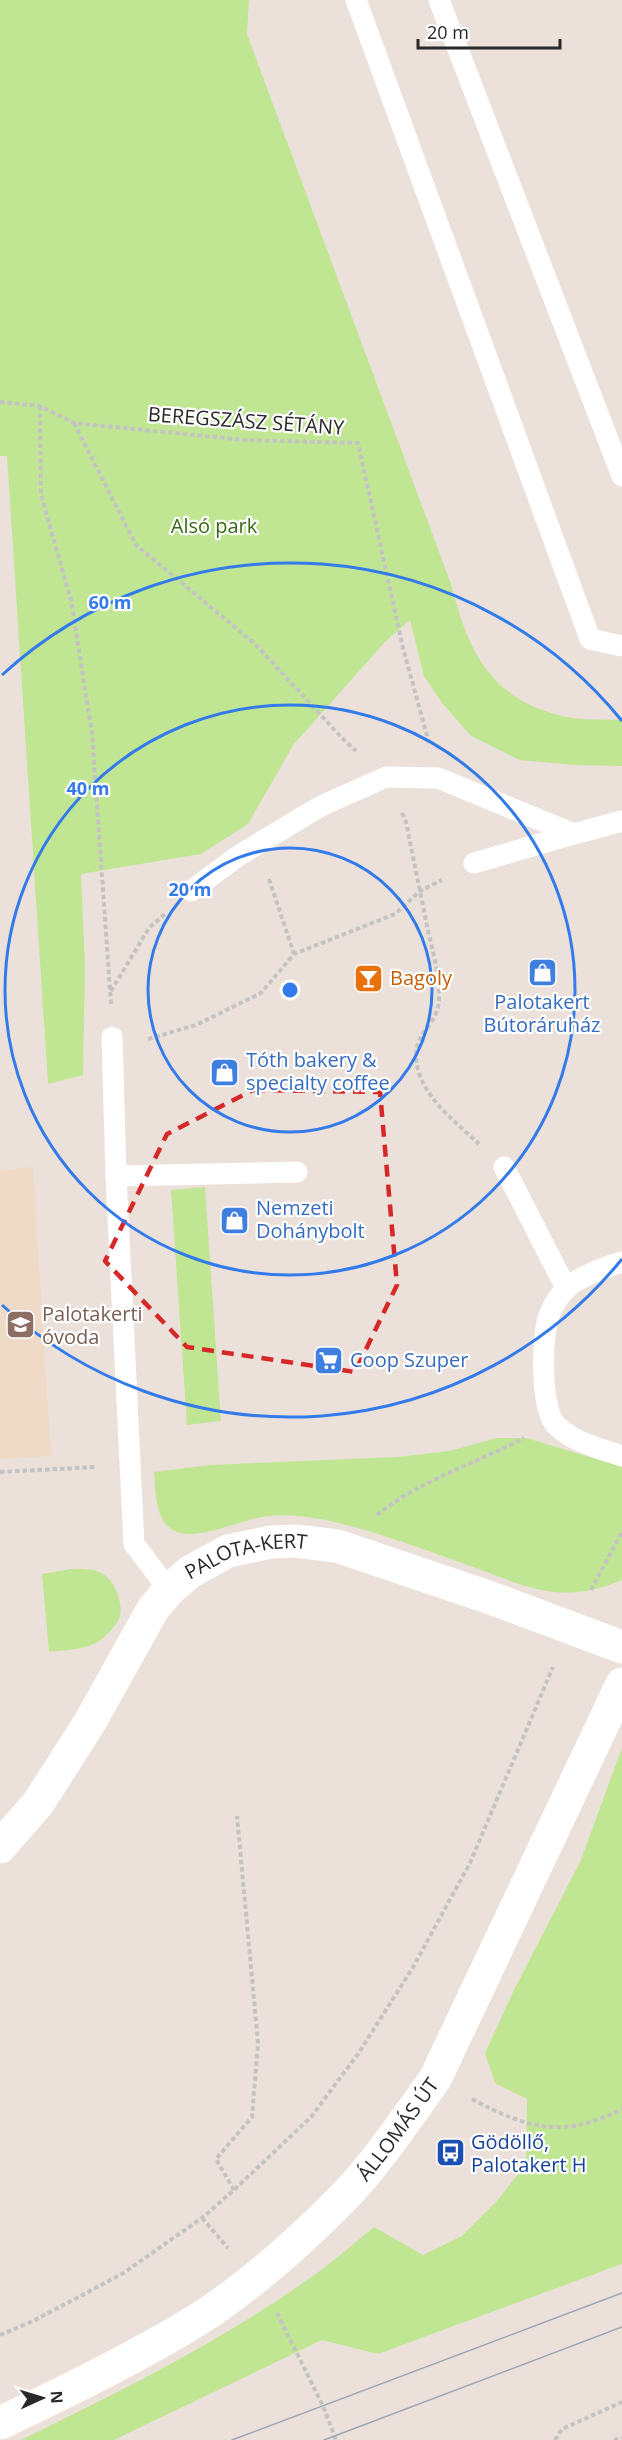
<svg xmlns="http://www.w3.org/2000/svg" width="622" height="2440" font-family="'Open Sans',sans-serif">
<style>
.education{fill:#efdac8}
.green{fill:#c0e694}
.lines{fill:none;stroke-linecap:round;stroke-linejoin:round}
.path{stroke:#c3c3c3;stroke-width:4;stroke-dasharray:4.5 3;stroke-linecap:butt}
.lane{stroke:#fff;stroke-width:21}
.street{stroke:#fff;stroke-width:33}
.secondary{stroke:#fff;stroke-width:33}
.tram{stroke:#9da5b5;stroke-width:1.5}
.marked{fill:none;stroke:#d62828;stroke-width:4.5;stroke-dasharray:12 8;stroke-linejoin:round}
.ring{fill:none;stroke:#337bea;stroke-width:3}
.labels{text-anchor:middle;stroke-width:4.5;stroke-linejoin:round;paint-order:stroke}
.street-label{font-size:20px;fill:#292929;stroke:#fff}
.park-label{font-size:20px;fill:#386916;stroke:#fff}
.food-label{font-size:20px;fill:#c56008;stroke:#fff;text-anchor:start}
.shop-label{font-size:20px;fill:#366cbe;stroke:#fff;text-anchor:start}
.education-label{font-size:20px;fill:#785e54;stroke:#fff;text-anchor:start}
.transit-label{font-size:20px;fill:#164399;stroke:#fff;text-anchor:start}
.centre{fill:#337bea;stroke:#fff;stroke-width:3}
.ring-label{font-size:18px;text-anchor:middle;font-weight:bold;fill:#337bea;stroke:#fff;stroke-width:4.5;stroke-linejoin:round;paint-order:stroke}
</style>
<rect width="100%" height="100%" fill="#ece1da"/>
<path class="education" d="M33,1167l18,289 -51,3v-289z"/>
<path class="green" d="M0,0h249l-2,34 204,550c17,66 38,114 111,132 18,5 41,3 60,4v46l-47,-1 -56,-5 -48,-24 -29,-33 -18,-27 -14,-56 -25,22 -91,102 -46,80 -47,30 -120,20 4,92 -2,109 -35,9 -41,-628h-7z
M205,1187l16,234 -34,4 -16,-235z
M497,1438h30l95,29v113c-62,27 -99,5 -157,-16 -43,-15 -87,-32 -131,-42 -23,-5 -48,-9 -72,-5 -23,4 -63,23 -85,15 -23,-9 -21,-40 -23,-60l56,-7 187,-8 52,-6z
M71,1569c11,0 23,-1 32,5 12,7 20,28 17,42 -3,9 -13,20 -21,25 -15,9 -33,9 -50,11l-7,-78z
M622,1748v516l-244,90 -56,-14 -208,100h-93c99,-48 199,-98 289,-162 22,-15 43,-34 64,-51l49,28 39,-19 34,-34 30,-38 1,-65 -32,-16 -10,-30 28,-61 67,-130z"/>
<g class="lines">
<path class="path" d="M0,402l40,4 34,17 170,17 114,3 45,205 26,95
M40,406l1,89 30,105 21,133 19,271
M74,423l62,122 118,98 88,95 14,13
M402,813l4,9c7,36 15,73 22,109 5,21 12,45 11,68 -1,30 -31,33 -21,71 8,30 40,54 61,74
M269,879l25,75
M111,991l38,-63 16,-14
M148,1039l48,-14 65,-32 33,-39 101,-40 25,-23 22,-11
M0,1472l96,-5
M377,1515c43,-35 98,-51 147,-77
M591,1590l31,-58
M472,2099c56,30 91,40 150,10
M234,2190l-18,-31 36,-42 6,-74 -21,-227
M202,2218l26,30
M277,2313l46,93 13,34
M0,2335l33,-14 89,-47 80,-56 32,-28 77,-73 47,-63 54,-85 58,-106 83,-196
M555,2440l7,-11 60,-27
M614,2440l8,-2"/>
<path class="lane" d="M356,0l234,639 32,7
M439,0l183,476
M474,863l100,-29
M191,891l47,-35 83,-50 65,-29 52,1 136,56 48,-13
M112,1037l4,139 18,368 35,46
M504,1167l62,121
M116,1176l181,-4
M622,1262c-15,4 -48,17 -57,28 -6,6 -12,16 -15,23 -9,20 -10,96 6,112 18,18 43,23 66,31"/>
<path class="street" id="s1" d="M0,1847l39,-45 51,-80 63,-113 16,-19 21,-18 38,-21 43,-9 24,-1 42,5 151,51 134,50"/>
<path class="secondary" id="s2" d="M0,2423c64,-30 129,-62 189,-98 55,-33 106,-79 151,-124 36,-36 65,-81 95,-122l187,-395"/>
<path class="tram" d="M232,2440l390,-147
M324,2440l298,-113"/>
</g>
<path class="marked" d="M253,1090l127,2 17,193 -42,87 -168,-25 -82,-86 62,-127z"/>
<g class="ring">
<circle cx="290" cy="990" r="142"/>
<circle cx="290" cy="990" r="285"/>
<path d="M622 1259A427 427 0 0 1 2 1305M2 675A427 427 0 0 1 622 721"/>
</g>
<defs>
<symbol id="shop-square" viewBox="-11 -11 22 22"><rect x="-9" y="-9" width="18" height="18" rx="4" fill="#3f7fe0" stroke="#fff"/><path d="M-5-2.5h2.3a2.7 3.5 0 0 1 5.4 0H5L5.5 6h-11ZM-1.5-2.5h3a1.5 2.3 0 0 0-3 0Z" fill="#fff"/></symbol>
<symbol id="bar-square" viewBox="-11 -11 22 22"><rect x="-9" y="-9" width="18" height="18" rx="4" fill="#e8710a" stroke="#fff"/><path d="M-6-5H6L.8 .8V4.5H3.5V6h-7V4.5H-.8V.8Z" fill="#fff"/></symbol>
<symbol id="school-square" viewBox="-11 -11 22 22"><rect x="-9" y="-9" width="18" height="18" rx="4" fill="#8d6e63" stroke="#fff"/><path d="M0-5L7-2L0 1L-7-2ZM-4 1L0 2.5L4 1V4Q0 6-4 4Z" fill="#fff"/></symbol>
<symbol id="supermarket-square" viewBox="-11 -11 22 22"><rect x="-9" y="-9" width="18" height="18" rx="4" fill="#3f7fe0" stroke="#fff"/><path d="M-6-5.5h2.5l.6 2H6L4.5 2H-2.5L-4.4-4H-6ZM-1.5 3.2a1.3 1.3 0 1 0 .1 0ZM3 3.2a1.3 1.3 0 1 0 .1 0Z" fill="#fff"/></symbol>
<symbol id="bus-square" viewBox="-11 -11 22 22"><rect x="-9" y="-9" width="18" height="18" rx="4" fill="#1a4fb4" stroke="#fff"/><path d="M-5-6H5V4H4V6H2V4H-2V6H-4V4H-5ZM-3.5-4V0h7V-4ZM-3.5 1.2v1.5H-2V1.2ZM2 1.2v1.5H3.5V1.2Z" fill="#fff"/></symbol>
</defs>
<g fill-rule="evenodd">
<use href="#shop-square" x="526" y="956" width="33" height="33"/>
<use href="#bar-square" x="352" y="962" width="33" height="33"/>
<use href="#shop-square" x="208" y="1056" width="33" height="33"/>
<use href="#shop-square" x="218" y="1204" width="33" height="33"/>
<use href="#school-square" x="4" y="1308" width="33" height="33"/>
<use href="#supermarket-square" x="312" y="1344" width="33" height="33"/>
<use href="#bus-square" x="434" y="2136" width="33" height="33"/>
</g>
<g class="labels">
<g class="street-label">
<text transform="translate(246 421) rotate(4)" y="7">BEREGSZÁSZ SÉTÁNY</text>
<text dy="7" stroke="none"><textPath href="#s1" startOffset="396">PALOTA-KERT</textPath></text>
<text dy="7" stroke="none"><textPath href="#s2" startOffset="501">ÁLLOMÁS ÚT</textPath></text>
</g>
<g class="park-label">
<text x="214" y="533">Alsó park</text>
</g>
<g class="food-label">
<text x="390" y="985">Bagoly</text>
</g>
<g class="shop-label">
<text x="542" y="1009" text-anchor="middle">Palotakert<tspan x="542" dy="23">Bútoráruház</tspan></text>
<text x="246" y="1067">Tóth bakery &amp;<tspan x="246" dy="23">specialty coffee</tspan></text>
<text x="256" y="1215">Nemzeti<tspan x="256" dy="23">Dohánybolt</tspan></text>
<text x="350" y="1367">Coop Szuper</text>
</g>
<g class="education-label">
<text x="42" y="1321">Palotakerti<tspan x="42" dy="23">óvoda</tspan></text>
</g>
<g class="transit-label">
<text x="471" y="2149">Gödöllő,<tspan x="471" dy="23">Palotakert H</tspan></text>
</g>
</g>
<circle cx="290" cy="990" r="9" class="centre"/>
<g class="ring-label">
<text x="110" y="609">60 m</text>
<text x="88" y="795">40 m</text>
<text x="190" y="896">20 m</text>
</g>
<g transform="translate(42 2398) rotate(86)" stroke="#ffffff" stroke-width="4.5" paint-order="stroke">
<path d="M0-4.5L10 22L0 15L-10 22Z" fill="#292929"/>
<text y="-9" font-size="16" font-weight="bold" text-anchor="middle" fill="#292929">N</text>
</g>
<path d="M418 39v9h142v-9" fill="none" stroke="#292929" stroke-width="3"/>
<text x="427" y="39" font-size="18" fill="#292929" stroke="#ffffff" stroke-width="4.5" paint-order="stroke">20 m</text>
</svg>
